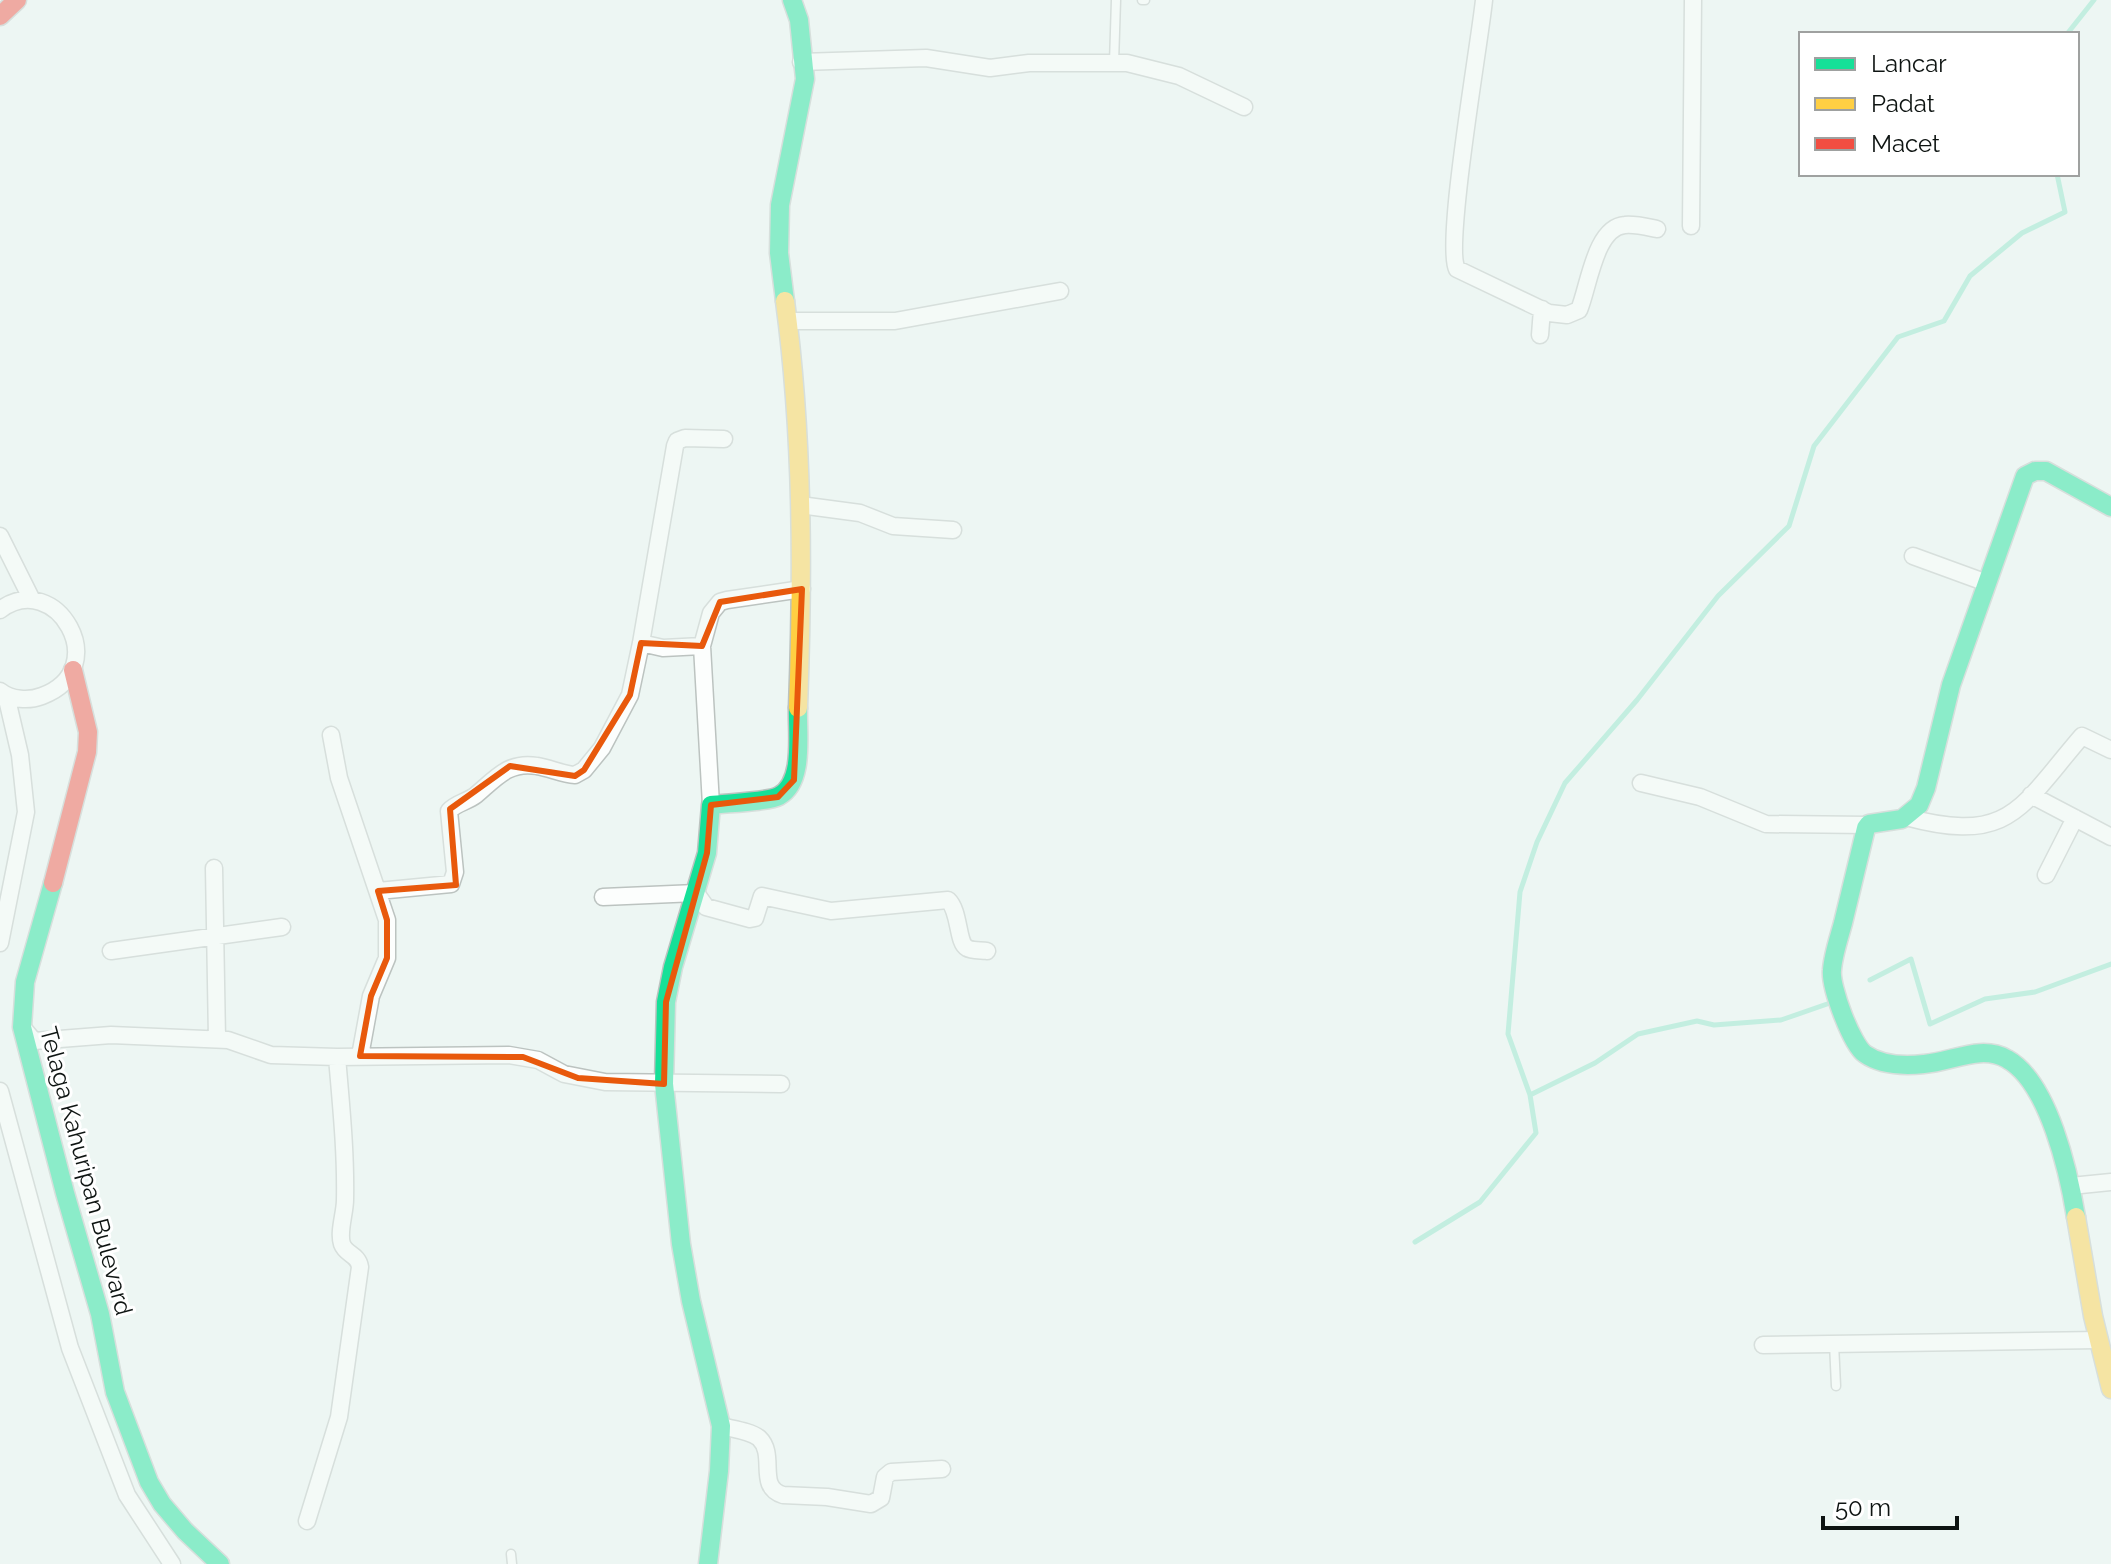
<svg xmlns="http://www.w3.org/2000/svg" width="2111" height="1564" font-family="Raleway,sans-serif">
<style>
.lines{fill:none;stroke-linecap:round;stroke-linejoin:round}
.stream{stroke:#90e5cb;stroke-width:5}
.lane-casing{stroke:#bcc3c0;stroke-width:11}
.street-casing{stroke:#bcc3c0;stroke-width:19}
.fast-casing{stroke:#bcc3c0;stroke-width:21}
.slow-casing{stroke:#bcc3c0;stroke-width:21}
.jam-casing{stroke:#bcc3c0;stroke-width:21}
.lane{stroke:#fcfefd;stroke-width:8}
.street{stroke:#fcfefd;stroke-width:16}
.fast{stroke:#16e098;stroke-width:18}
.slow{stroke:#ffcf43;stroke-width:18}
.jam{stroke:#f24e42;stroke-width:18}
.marked{fill:none;stroke:#e8590c;stroke-width:6;stroke-linejoin:round}
.labels{text-anchor:middle;stroke-width:6;stroke-linejoin:round;paint-order:stroke}
.street-label{font-size:24px;fill:#0e1412;stroke:#fff}
</style>
<rect width="100%" height="100%" fill="#edf6f3"/>
<g class="lines">
<path class="stream" d="M2067,34l27,-34
M1870,980l41,-21 19,65 55,-25 50,-7 76,-28
M1530,1095l65,-32 43,-29 59,-13 17,4 67,-5 49,-17
M1415,1242l65,-40 56,-69 -6,-38 -22,-61 12,-142 17,-50 28,-59 72,-83 81,-104 71,-70 25,-80 84,-109 46,-16 26,-45 52,-43 43,-21 -8,-38"/>
<defs>
<path id="lane" d="M1142,0h3
M1114,63l2,-63
M1834,1343l2,43
M511,1554l1,10"/>
<path id="street" d="M1484,0c-4,41 -40,246 -27,269l92,44 18,2 12,-5c10,-24 16,-83 46,-85 10,-1 22,2 32,4
M801,62l125,-4 64,10 39,-5h98l52,13 65,31
M1691,226l2,-226
M788,321h107l165,-30
M1540,335l2,-26
M800,505l60,8 33,13 60,4
M0,536l32,64
M1913,556l74,27
M0,610c56,-42 115,59 42,86 -13,5 -31,4 -42,-5
M641,643l22,5 39,-2
M331,735l8,43 48,142v38l-16,38 -11,60
M1641,783l59,14 66,27 102,1
M2031,795l80,42
M711,805l-9,-159 9,-33 9,-11 7,-2 75,-11
M1906,817c104,28 114,-9 176,-81l29,14
M214,868l3,171
M2046,875l29,-57
M378,891l73,-7 4,-12 -6,-61c7,-8 18,-9 27,-16 20,-17 33,-34 61,-29 13,2 25,8 38,9l9,-5 18,-22 28,-53 11,-52 34,-197 2,-5 8,-3 39,1
M603,897l93,-4 10,14 44,12 5,-1 7,-22 69,15 117,-11c12,11 9,43 19,48 5,3 15,2 20,3
M0,943l26,-131 -6,-57 -14,-60
M111,951l171,-24
M24,1029l10,12 77,-6 117,5 43,15 66,2 172,-2 29,5 26,14 41,8 176,2
M0,1091l70,257 57,147 45,69
M2071,1186l40,-4
M1763,1345l335,-5
M721,1426c11,3 29,5 38,12 18,17 -3,49 24,57l44,2 44,7 10,-6 4,-21 6,-5 51,-3
M307,1521l32,-104 21,-150c-2,-13 -14,-12 -18,-23 -4,-12 3,-31 3,-44 1,-48 -4,-95 -8,-143"/>
<path id="fast" d="M785,301l-6,-48 1,-48 25,-126 -6,-59 -7,-20
M53,883l-28,99 -3,45 43,166 35,121 15,78 34,90 13,22 23,27 35,33
M2076,1217c-7,-43 -27,-135 -69,-158 -26,-15 -55,3 -83,5 -19,2 -42,2 -59,-10 -13,-9 -35,-67 -33,-84 1,-15 7,-32 11,-47 8,-32 15,-63 23,-95l3,-4 33,-5 17,-14 7,-17 25,-103 74,-209 10,-5h11l65,36
M708,1564l11,-93 2,-45 -30,-125 -10,-57 -17,-160 2,-82 7,-35 34,-114 4,-48c15,-2 57,-3 68,-9 26,-14 18,-63 19,-88"/>
<path id="slow" d="M785,301c18,134 18,271 13,407
M2076,1217l17,99 18,73"/>
<path id="jam" d="M0,16l17,-16
M53,883l34,-131 1,-20 -15,-62"/>
</defs>
<use href="#lane" class="lane-casing"/>
<use href="#street" class="street-casing"/>
<use href="#fast" class="fast-casing"/>
<use href="#slow" class="slow-casing"/>
<use href="#jam" class="jam-casing"/>
<use href="#lane" class="lane"/>
<use href="#street" class="street"/>
<use href="#fast" class="fast"/>
<use href="#slow" class="slow"/>
<use href="#jam" class="jam"/>
</g>
<path d="M0 0H2111V1564H0ZM802,589l-8,191 -16,17 -67,8 -4,48 -41,149 -2,82 -86,-6 -55,-21 -163,-1 11,-60 16,-38v-38l-9,-29 78,-6 -6,-76 60,-43 65,10 9,-6 46,-75 11,-52 61,3 18,-44z" fill="#edf6f3" fill-opacity=".55" fill-rule="evenodd"/>
<path class="marked" d="M802,589l-8,191 -16,17 -67,8 -4,48 -41,149 -2,82 -86,-6 -55,-21 -163,-1 11,-60 16,-38v-38l-9,-29 78,-6 -6,-76 60,-43 65,10 9,-6 46,-75 11,-52 61,3 18,-44z"/>
<g class="labels">
<g class="street-label">
<text transform="translate(86 1171) rotate(75)" y="8">Telaga Kahuripan Bulevard</text>
</g>
</g>
<rect x="1799" y="32" width="280" height="144" fill="#ffffff" stroke="#9fa1a0" stroke-width="2"/>
<rect x="1815" y="58" width="40" height="12" fill="#16e098" stroke="#9fa1a0" stroke-width="2"/>
<text x="1871" y="72" font-size="24" fill="#0e1412">Lancar</text>
<rect x="1815" y="98" width="40" height="12" fill="#ffcf43" stroke="#9fa1a0" stroke-width="2"/>
<text x="1871" y="112" font-size="24" fill="#0e1412">Padat</text>
<rect x="1815" y="138" width="40" height="12" fill="#f24e42" stroke="#9fa1a0" stroke-width="2"/>
<text x="1871" y="152" font-size="24" fill="#0e1412">Macet</text>
<path d="M1823 1516v12h134v-12" fill="none" stroke="#0e1412" stroke-width="4"/>
<text x="1835" y="1516" font-size="24" fill="#0e1412" stroke="#ffffff" stroke-width="6" paint-order="stroke">50 m</text>
</svg>
